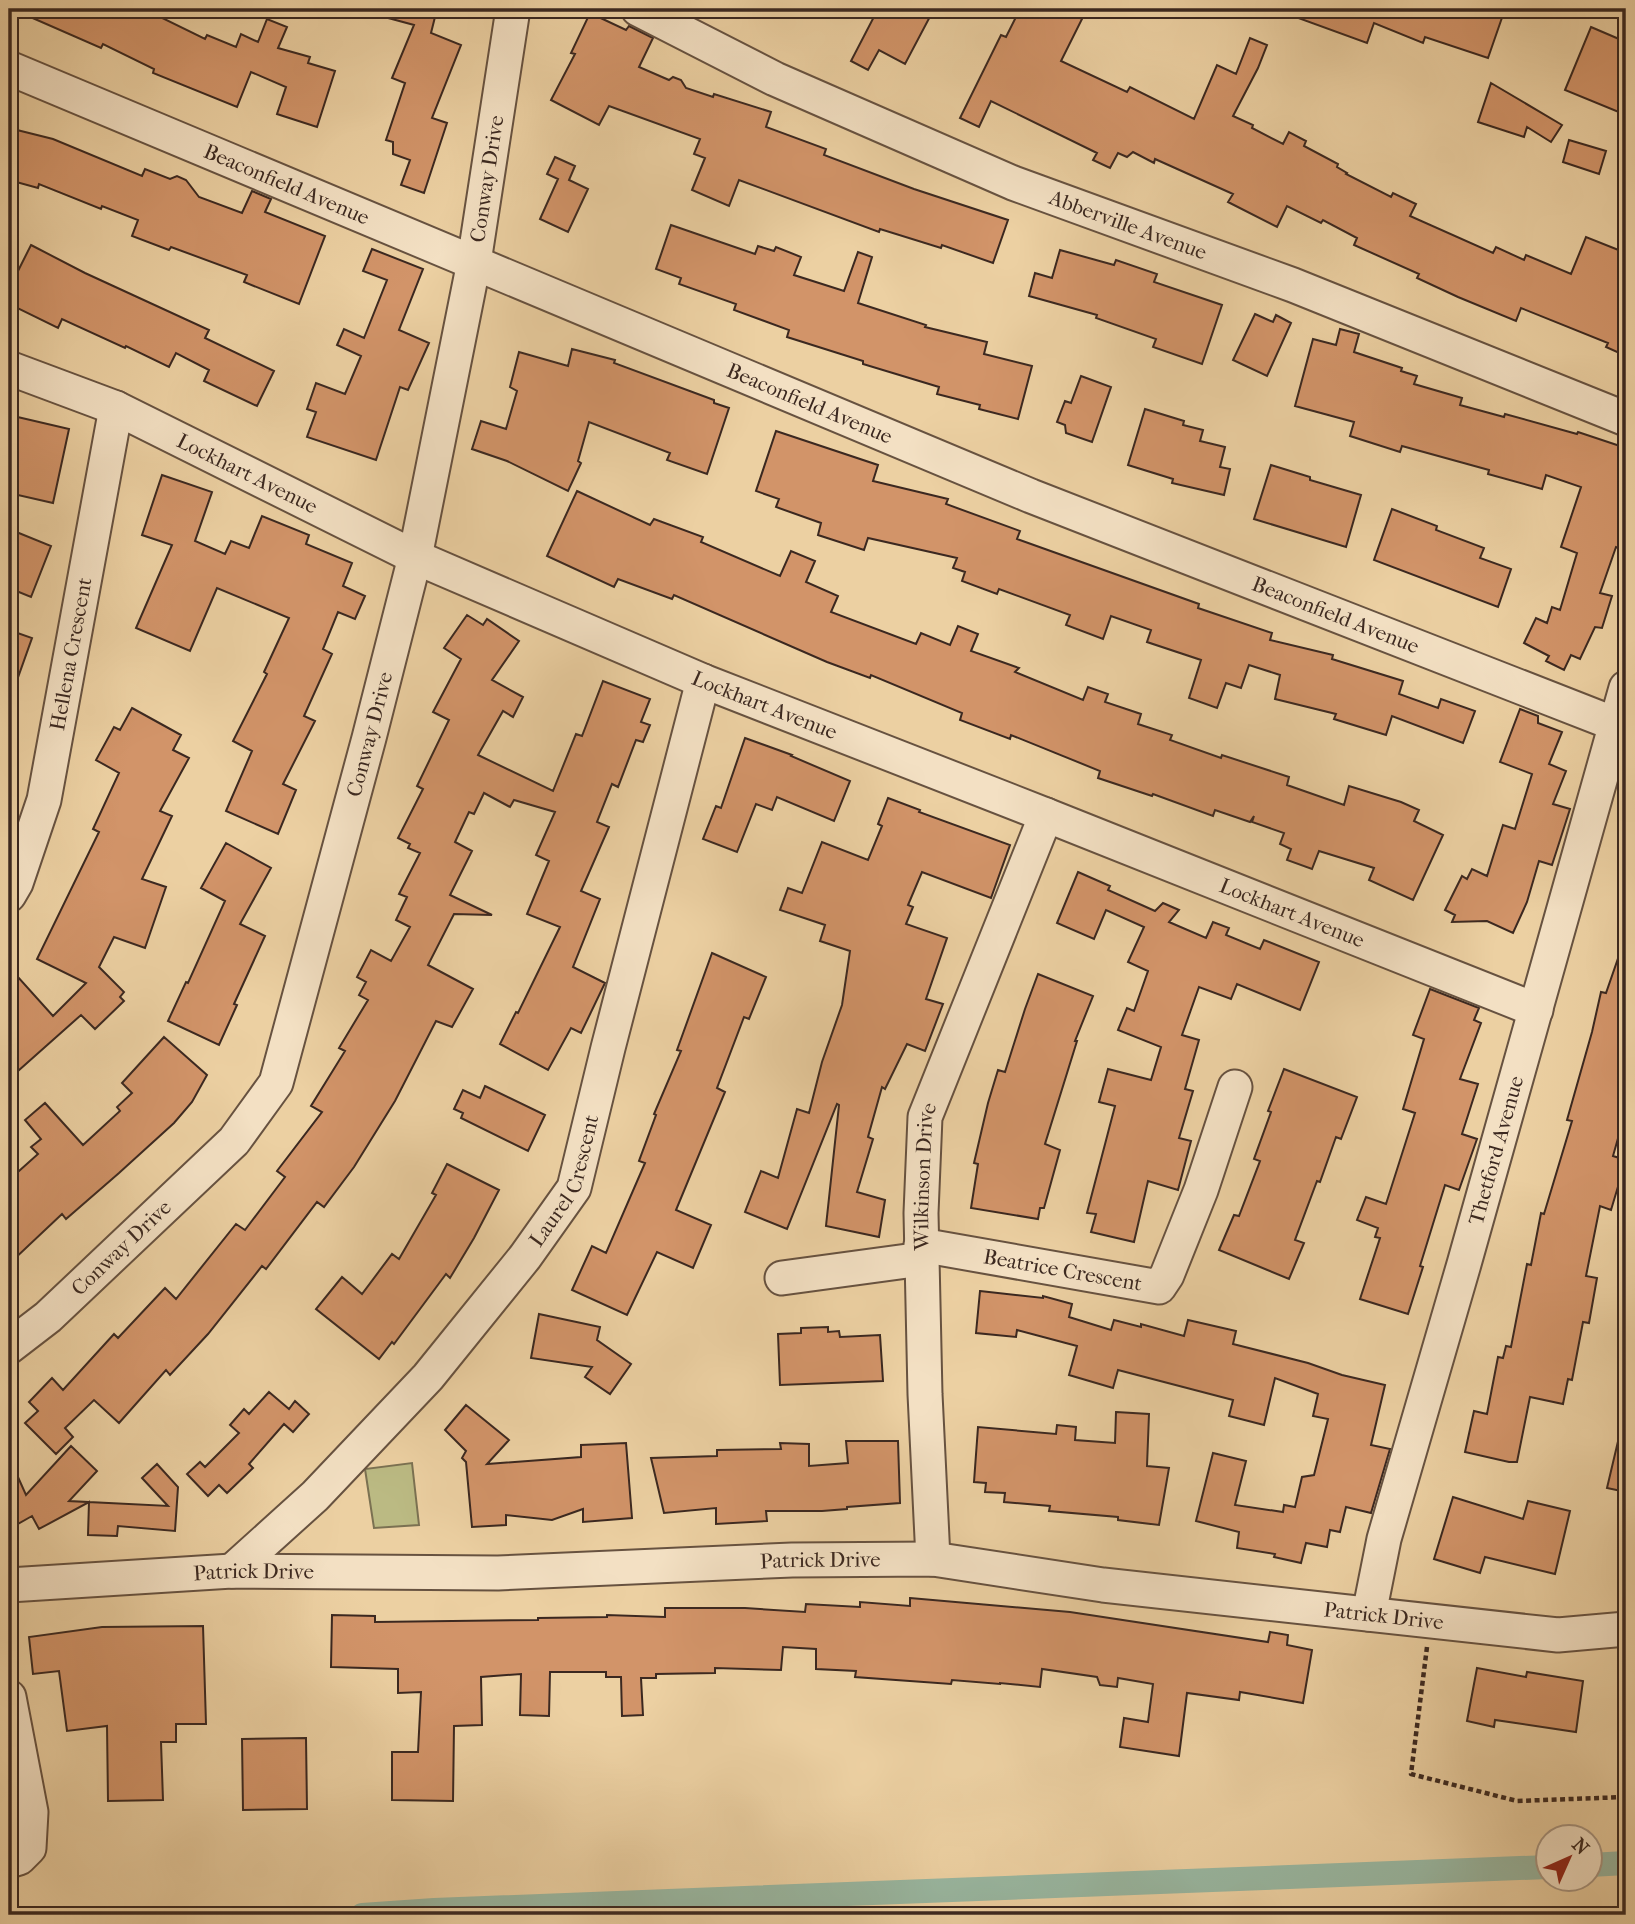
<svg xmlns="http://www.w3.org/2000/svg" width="1635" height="1924" font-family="'IM FELL French Canon',serif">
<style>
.green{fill:#bbba83;stroke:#7b7152;stroke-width:2}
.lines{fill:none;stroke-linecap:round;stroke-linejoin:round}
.canal{stroke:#99b7a1;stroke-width:24}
.building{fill:#d29469;stroke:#3b2820;stroke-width:2}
.minor-casing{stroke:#675240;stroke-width:37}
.path{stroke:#3b2820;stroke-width:4.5;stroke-dasharray:5 3.5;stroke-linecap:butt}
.minor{stroke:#f3e0c3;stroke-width:33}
.labels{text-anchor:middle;stroke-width:5;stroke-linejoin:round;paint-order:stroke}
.street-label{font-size:21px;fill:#3b2820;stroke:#f3e0c3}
</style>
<rect width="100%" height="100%" fill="#ecd0a2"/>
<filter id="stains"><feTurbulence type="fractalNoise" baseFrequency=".00286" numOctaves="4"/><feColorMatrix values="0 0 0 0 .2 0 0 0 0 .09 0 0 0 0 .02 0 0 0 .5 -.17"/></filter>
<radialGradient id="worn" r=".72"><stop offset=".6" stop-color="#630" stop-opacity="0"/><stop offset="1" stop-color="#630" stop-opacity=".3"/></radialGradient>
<path class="green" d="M412,1463l7,62 -45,3 -9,-59z"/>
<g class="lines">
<path class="canal" d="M1590,1865l36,-2
M362,1915l72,-5 1114,-43"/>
</g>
<path class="building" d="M12,9h132l61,30 2,-4 29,12 5,-13 17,8 9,-23 20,8 -9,21 32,9 -2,6 27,8 -18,56 -40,-13 9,-27 -35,-15 -14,35 -84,-34 1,-4 -51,-25 -2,4z
M378,9h59l-6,24 30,12 -29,73 15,5 -23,70 -23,-8 9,-25 -17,-6v-12l-7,-2 19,-57 -13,-5 22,-53 -37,-10z
M878,9h56l-29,55 -26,-14 -11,20 -17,-9z
M1020,9h42l20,10 -21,42 66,31 3,-5 64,32 23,-54 19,9 14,-36 17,7 -9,23 -25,48 20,9 -1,3 31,16 6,-12 17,9 -2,5 34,18 -1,3 10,6 -1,1 45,23 2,-4 23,11 -6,12 83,37 3,-6 28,13 2,-5 45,19 15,-37 40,16v103l-20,-9 2,-4 -87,-35 -5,13 -58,-24 -41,-19 2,-4 -65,-29 3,-7 -34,-18 -2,3 -34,-17 -10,21 -49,-25 5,-8 -78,-35 -1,4 -21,-11 -6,5 -9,-4 -8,15 -17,-8 4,-7 -106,-52 -12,26 -19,-9 41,-83 5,2z
M1280,9h225l-17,49 -63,-21 -2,6 -49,-20 -7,20 -88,-32z
M590,13l36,17 3,-4 24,12 -14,29 30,13 4,-3 8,3 5,8 27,9 1,-3 57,18 -5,15 60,22 -2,6 90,34 94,31 -15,43 -51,-18 -1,3 -61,-19 -1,3 -140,-52 -10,26 -37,-16 13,-32 -11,-4 6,-15 -91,-33 -10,19 -48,-25 24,-46 -4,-1z
M1591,27l35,15v73l-61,-25z
M1491,83l71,42 -11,17 -24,-15 -3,10 -46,-15z
M9,128l44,11 89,37 3,-7 25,10 7,-3 9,4 13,17 43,16 10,-22 19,8 -6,13 60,24 -26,68 -55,-22 3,-7 -76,-28 -2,3 -37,-14 6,-16 -36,-14 -1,3 -62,-25 -1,4 -29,-8z
M1569,140l37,11 -7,23 -36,-12z
M555,157l20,9 -6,14 19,9 -20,43 -28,-13 18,-40 -11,-5z
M671,225l84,29 3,-8 16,5 2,-4 25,10 -7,18 50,16 14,-39 14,5 -14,46 68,22 -1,2 62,15 -3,12 48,12 -14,53 -39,-10 1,-4 -43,-11 2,-7 -76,-23v-3l-76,-24 2,-7 -55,-20 2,-6 -57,-20 2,-6 -25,-9z
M31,245l54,28 124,57 -4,8 69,33 -17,35 -53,-25 5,-11 -33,-17 -7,14 -43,-21 -1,2 -63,-29 -4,9 -49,-24v-6l6,-13 -3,-2z
M372,249l51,20 -24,61 30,13 -21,47 -8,-3 -24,73 -69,-23 9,-25 -9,-3 9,-26 29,11 16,-38 -24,-11 7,-16 20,9 23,-58 -24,-9z
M1060,250l54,15 2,-5 41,14 -3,8 68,23 -20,59 -49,-17 3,-8 -60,-21 1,-3 -68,-19 6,-23 17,5z
M1255,314l18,8 3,-7 15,8 -24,53 -34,-16z
M1340,329l19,5 -5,18 48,16 -1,3 16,5 -3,8 48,14 -2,7 44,12 1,-3 72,20 1,-2 48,16v103l-10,-4 -16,46 12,3 -10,32 -7,-1 -15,32 -9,-4 -7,15 -18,-9 3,-5 -25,-13 12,-25 11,5 5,-16 8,3 17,-57 -16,-6 20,-60 -35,-12 -4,14 -54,-15 1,-4 -87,-24 -2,6 -50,-16 4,-14 -59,-16 18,-67 23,6z
M572,349l43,11 -1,3 100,37v3l15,5 -22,66 -40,-14 3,-7 -81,-31 -11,39 3,2 -13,28 -61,-30 -35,-12 9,-28 25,8 11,-38 -7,-4 9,-35 49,14z
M1081,376l30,11 -19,55 -26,-9 -1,-8 -8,-3 8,-21 6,2z
M1145,409l39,12 -1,4 20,5 -3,11 25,6 -5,20 10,2 -6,26 -52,-12 1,-4 -45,-14z
M9,415l60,14 -16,74 -44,-10z
M776,431l102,34 -5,16 75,18 -2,5 74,27 -3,8 182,65 -1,4 74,25 -2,7 63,15 -1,4 71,22 -4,13 39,14 3,-9 34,12 -12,32 -71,-27 -6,19 -52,-16 2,-5 -61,-15 5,-24 -31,-10 -8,23 -15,-5 -9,25 -28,-10 12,-38 -54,-18 4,-12 -40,-14 -8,23 -37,-14 4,-10 -71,-26 -2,5 -35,-13 3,-9 -12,-4 4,-10 -89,-20 -4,12 -46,-15 3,-12 -45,-16 3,-8 -23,-8z
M1271,465l39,12v3l51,15 -15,52 -92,-28z
M162,475l50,17 -17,49 30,13 6,-13 18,7 13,-32 47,19 -3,9 46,19 -9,23 22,10 -10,23 -17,-7 -15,37 9,5 -28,62 11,5 -32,63 13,6 -18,44 -52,-23 26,-60 -19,-10 34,-67 -3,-2 25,-54 -72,-30 -27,63 -54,-23 36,-83 -30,-10z
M577,491l73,34 4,-6 49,18 -2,5 79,34 11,-25 24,10 -9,21 32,14 -7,16 85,32 5,-11 29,12 8,-19 20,8 -7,17 48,17 -4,4 68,28 5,-13 20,7 -3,8 36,12 -3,10 34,11 -2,5 51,18 1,-3 67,22 -2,8 57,20 5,-19 52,16 18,8 -5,11 29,14 -30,65 -44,-20 5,-12 -55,-17 -7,18 -25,-9 4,-11 -11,-5 4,-11 -32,-11 2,-6 -4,6 -35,-12 -2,6 -60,-22 -1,2 -54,-18 2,-7 -89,-36 -1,4 -50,-19 2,-7 -91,-38 -1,3 -43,-16 -153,-67 -2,4 -54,-20 -4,8 -67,-31z
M1392,509l45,17 -1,4 48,18 -4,10 31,11 -13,38 -124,-47z
M9,529l42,17 -20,51 -22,-9z
M467,615l16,10 4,-6 32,22 -27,39 31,17 -10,20 -10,-6 -25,44 75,36 23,-57 6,2 21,-55 47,18 -9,23 9,3 -7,17 -7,-2 -18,47 -6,-3 -15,38 12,5 -28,64 19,8 -27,68 32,16 -1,2 -23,48 -10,-5 -23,42 -48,-26 16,-32 2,1 42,-86 -33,-13 22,-53 -13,-6 19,-43 -41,-12 -4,7 -26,-14 -10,21 -5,-2 -14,30 17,9 -22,44 42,20 -38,-1 -26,51 45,24 -21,38 -16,-6 -41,80 -41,66 -30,40 -7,-5 -51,67 -4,-3 -54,68 -38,41 -4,-5 -47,53 -25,-23 -29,28 8,9 -17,17 -31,-31 13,-12 -9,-9 23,-24 11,12 51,-56 4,4 47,-50 11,11 60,-75 9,6 40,-53 -8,-6 45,-59 -11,-6 34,-55 -6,-3 29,-48 -9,-5 7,-13 -9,-5 14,-27 20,11 19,-34 -14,-7 11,-23 -8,-3 21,-41 -12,-5 2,-4 -12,-6 25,-49 -6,-3 32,-66 -16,-8 28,-53 -17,-11z
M9,630l23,8 -21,59 -2,-1z
M132,708l49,27 -8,15 16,8 -29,53 12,5 -30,63 24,8 -21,61 -31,-11 -15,30 25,25 -4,5 4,4 -29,28 -14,-14 -72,64v-112l44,49 33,-33 -49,-24 62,-127 -6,-3 26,-56 -23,-13 18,-33 6,3z
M1520,709l18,7v7l24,9 -13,32 17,7 -13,33 17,5 -18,56 -13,-4 -12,41 -14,31 -26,-12 -35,1 3,-7 -10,-5 17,-34 5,3 5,-10 15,7 16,-51 12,4 17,-55 -32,-12z
M745,738l47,17 -1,1 59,25 -16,40 -57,-24 -5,13 -16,-6 -19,48 -34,-13 13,-33 5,2z
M888,798l32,12 -1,2 91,33 -19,53 -69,-26 -14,33 5,2 -7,17 41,14 -21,61 17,5 -18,47 -18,-7 -22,45 -3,-2 -14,50 5,2 -16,53 28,8 -6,37 -53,-11 13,-121 -2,-1 -50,125 -42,-17 16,-41 17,7 19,-69 12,4 13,-51 20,-57 8,-54 -30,-10 5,-16 -45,-15 8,-22 14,5 20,-51 46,18 14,-34 -4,-2z
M226,843l45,25 -31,56 25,12 -31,68 3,1 -18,40 -51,-24 18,-39 2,1 37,-82 -24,-13z
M1078,872l32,14 -2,4 47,21 8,-8 16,7 -10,12 37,16 7,-16 16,6 -3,7 34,14 4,-9 55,22 -19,48 -63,-26 -6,15 -32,-12 -17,48 17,5 -14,49 8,2 -14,47 12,3 -13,49 -30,-9 -14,61 -43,-10 5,-18 -9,-1 28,-107 -16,-4 9,-33 43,11 10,-33 -43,-17 9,-22 7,3 14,-40 -20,-9 16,-35 -38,-17 -12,29 -37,-16z
M1623,944l3,1v165l-13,46 13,4 -15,50 -11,-4 -14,70 11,2 -8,45 -6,-1 -11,58 -4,-1 -5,25 -33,-7 -13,65h-8l-44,-10 9,-41 13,3 11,-57 5,1 3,-12 5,1 16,-83 4,1 10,-52 3,1 28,-93 -5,-1 25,-88 9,-40 5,1z
M712,953l54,24 -17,42 -5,-2 -27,71 8,4 -49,118 35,15 -18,43 -36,-16 -30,63 -55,-25 20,-44 14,7 39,-90 -6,-2 17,-46 -2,-1 27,-63 -4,-1z
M1038,974l55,22 -18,45h2l-32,103 15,6 -16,58h-4l-2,11 -67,-11 7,-44 -4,-1 14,-60 10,-33 7,2 20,-63z
M1430,989l49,19 -5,12 7,3 -21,56 18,5 -16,50 15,5 -18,51 -14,-5 -25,81 3,1 -15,47 -48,-15 20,-61 -5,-1 3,-9 -21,-8 9,-23 20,7 29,-91 -12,-4 21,-70 -11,-4z
M164,1037l43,38 -15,27 -18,21 -55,50 -53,46 -4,-5 -53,50v-84l29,-26 -7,-7 10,-8 -16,-19 20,-17 38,42 37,-34 -3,-4 15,-14 -10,-10z
M1284,1069l73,28 -16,42 -5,-2 -16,45 -3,-1 -22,59 9,3 -15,36 -70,-29 15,-35 5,1 21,-55 -6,-2 17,-47 -3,-1z
M485,1086l60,29 -17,36 -67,-33 2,-5 -9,-4 9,-19 17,8z
M447,1164l52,26 -25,48 -24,40 -4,-4 -52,70 -2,-2 -13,17 -63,-50 26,-32 20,17 30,-40 7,5 37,-64 -4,-2z
M980,1291l63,7v-2l29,8 -3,13 42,13 3,-10 27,7v-3l43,12 4,-16 48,11 -3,13 75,19 34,12 43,10 -14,60 19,4 -19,64 -25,-6 -6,25 -10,-2 -3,17 -21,-4 -5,20 -27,-6 1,-3 -38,-6 2,-16 -43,-11 17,-68 33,8 -11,44 48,7 1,-7 11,2 7,-30 12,-2 14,-56 -15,-3 5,-22 -43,-16 -11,47 -35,-9 4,-16 -115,-30 -5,18 -44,-13 8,-29 -60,-16 -1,7 -40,-4z
M539,1314l61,13 -3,13 34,24 -21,30 -25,-17 7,-10 -61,-9z
M828,1327v5l11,-1 1,6 40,-2 3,46 -103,4 -2,-51 23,-1v-5z
M269,1392l20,17 6,-8 14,13 -16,18 -9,-8 -35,40 4,4 -26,25 -8,-8 -11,11 -21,-22 13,-12 5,5 34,-34 -9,-8 14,-16 5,5z
M466,1405l43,35 -22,24 94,-7v-12l45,-2 6,75 -49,4v-13l-31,11 -46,-5v10l-34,2 -6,-65 -4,-4 4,-7 -21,-21z
M1116,1412l33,2 -2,52 22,2 -10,57 -41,-5v-3l-69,-6 1,-5 -46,-4 1,-9 -20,-1 1,-9 -12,-1 4,-55 78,7 1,-9 19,2 -1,13 40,3z
M1619,1437l7,1v54l-19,-4z
M846,1441h52l2,62 -53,4v2l-25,2h-56l1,10 -51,3v-16l-52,5 -13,-55 66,-2v-6l64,-1 -1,-6 29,1v22l39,-3z
M71,1446l26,25 -28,30 99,5 -26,-28 15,-14 21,23 -3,44 -57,-5 -1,10 -29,-1 1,-33 -50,27 -7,-13 -23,13v-72l17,38z
M1453,1497l70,22 5,-18 42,10 -15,63 -70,-17 -5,16 -46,-14z
M910,1598l160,14 198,30 2,-10 18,3 -1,10 25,5 -9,53 -63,-11 -1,8 -52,-7 -8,63 -59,-9 4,-29 24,4 5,-38 -35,-6 -1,9 -17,-2 -3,-8 -55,-8 -2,18 -40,-4v1l-48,-4 -1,4 -96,-7 1,-6 -40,-2v-20l-33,-2 -2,23 -66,-2v5l-59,1v4h-15l2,37 -21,1 -1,-39h-15v-5h-56l-1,44 -29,-1 1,-41 -40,3 1,48 -28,1 -1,75 -61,-1v-48h26l3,-60 -23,1v-24l-67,-2 1,-52 43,1v6l163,-2v-2l69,-1v-2l58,2v-9h80l60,4 1,-8 54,3v-5l50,4z
M203,1626l3,98h-30v18h-15l2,58 -55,1 -1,-75 -40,5 -8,-60 -26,3 -4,-37 73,-10z
M1477,1668l49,9 1,-5 56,9 -7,51 -81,-12 -1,7 -27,-6z
M306,1738l1,71 -64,1 -1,-71z"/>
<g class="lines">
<defs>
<g id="minor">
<path id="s1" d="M638,9l137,70 238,104 280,102 333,134"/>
<path id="s2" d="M9,68l1022,428 584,228"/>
<path id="s3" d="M9,368l107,40 299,149 288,124 343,134 490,195"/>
<path id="s4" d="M9,895l7,-12 28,-83 72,-392"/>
<path id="s5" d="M921,1245l238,42 8,-12 34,-85 34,-103"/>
<path d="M782,1278l140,-19"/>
<path id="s6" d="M9,1347l39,-30 186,-176 42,-58 93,-345 46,-181 59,-295 39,-253"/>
<path id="s7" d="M933,1559l-8,-165 -4,-181 4,-96 121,-302"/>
<path id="s8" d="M232,1571l83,-75 113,-119 97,-120 49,-69 34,-140 95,-367"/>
<path id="s9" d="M9,1585l223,-14 266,2 294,-13 141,-1 170,26 455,50 68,-6"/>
<path id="s10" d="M1369,1614l15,-75 80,-275 162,-576"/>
<path d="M9,1697l22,115 -2,36 -10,10 -10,3"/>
</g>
</defs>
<use href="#minor" class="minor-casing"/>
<path class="path" d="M1427,1647l-16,127 106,27 109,-4"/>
<use href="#minor" class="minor"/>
</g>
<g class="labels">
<g class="street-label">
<text dy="7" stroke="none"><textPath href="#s6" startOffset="1306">Conway Drive</textPath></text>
<text dy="7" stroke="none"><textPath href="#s2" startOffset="301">Beaconfield Avenue</textPath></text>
<text dy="7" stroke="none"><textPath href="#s1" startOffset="536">Abberville Avenue</textPath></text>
<text dy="7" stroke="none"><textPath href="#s2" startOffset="868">Beaconfield Avenue</textPath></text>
<text dy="7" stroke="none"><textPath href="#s3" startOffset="261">Lockhart Avenue</textPath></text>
<text dy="7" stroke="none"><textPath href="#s2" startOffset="1435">Beaconfield Avenue</textPath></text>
<text dy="7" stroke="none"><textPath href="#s4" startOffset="250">Hellena Crescent</textPath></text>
<text dy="7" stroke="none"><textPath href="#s3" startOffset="828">Lockhart Avenue</textPath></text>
<text dy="7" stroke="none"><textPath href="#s6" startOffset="738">Conway Drive</textPath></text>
<text dy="7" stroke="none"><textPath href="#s3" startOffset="1395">Lockhart Avenue</textPath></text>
<text dy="7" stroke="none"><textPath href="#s10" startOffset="481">Thetford Avenue</textPath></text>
<text dy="7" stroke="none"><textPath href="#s7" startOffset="383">Wilkinson Drive</textPath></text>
<text dy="7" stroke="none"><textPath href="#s8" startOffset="518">Laurel Crescent</textPath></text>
<text dy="7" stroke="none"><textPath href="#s6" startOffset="150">Conway Drive</textPath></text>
<text dy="7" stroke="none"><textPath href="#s5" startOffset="144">Beatrice Crescent</textPath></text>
<text dy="7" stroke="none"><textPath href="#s9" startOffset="812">Patrick Drive</textPath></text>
<text dy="7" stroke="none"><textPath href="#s9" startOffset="245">Patrick Drive</textPath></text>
<text dy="7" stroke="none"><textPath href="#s9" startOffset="1379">Patrick Drive</textPath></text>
</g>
</g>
<rect width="1635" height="1924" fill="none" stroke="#ecd0a2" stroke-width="35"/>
<rect x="10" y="10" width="1614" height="1903" fill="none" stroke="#3b2820" stroke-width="3.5"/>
<rect x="18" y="18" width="1600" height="1889" fill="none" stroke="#3b2820" stroke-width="2"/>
<g transform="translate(1569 1858) rotate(45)"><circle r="33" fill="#f3e0c3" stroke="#a99682" stroke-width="2"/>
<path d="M0-5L12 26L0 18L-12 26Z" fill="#8f2418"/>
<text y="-10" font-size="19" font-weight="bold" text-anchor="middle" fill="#3b2820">N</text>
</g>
<rect width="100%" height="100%" filter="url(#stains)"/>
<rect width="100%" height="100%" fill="url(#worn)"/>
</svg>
